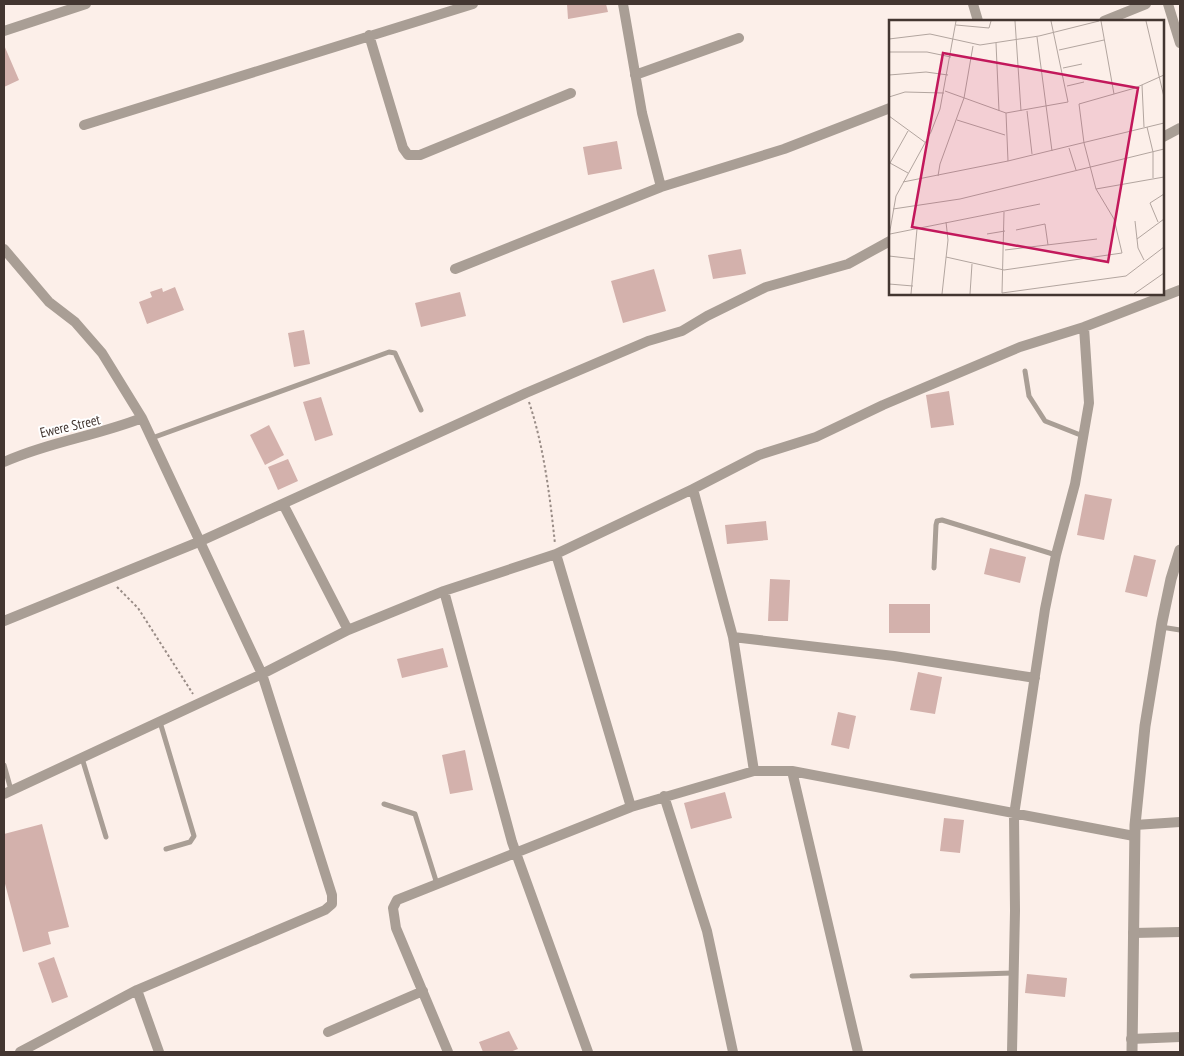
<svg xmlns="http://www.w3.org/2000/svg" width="1184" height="1056" font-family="'PT Sans Narrow',sans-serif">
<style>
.building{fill:#d3b1ac}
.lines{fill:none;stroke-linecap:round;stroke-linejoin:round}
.path{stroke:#998c86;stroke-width:2;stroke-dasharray:2.5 2.5;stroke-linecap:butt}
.service{stroke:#a99e95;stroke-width:5}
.minor{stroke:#a99e95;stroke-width:10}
.tertiary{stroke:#a99e95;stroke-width:11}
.labels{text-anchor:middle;stroke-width:4;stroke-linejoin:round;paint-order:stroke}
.street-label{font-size:14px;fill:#433631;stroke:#fff}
.inset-road{fill:none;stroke:#b2a59f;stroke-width:1}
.view{fill:#c2185b;fill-opacity:0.15;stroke:#c2185b;stroke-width:2.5}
.inset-edge{fill:none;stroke:#433631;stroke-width:2.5}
</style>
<rect width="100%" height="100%" fill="#fcefe9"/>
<path class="building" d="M567,4h39l2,8 -40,7z
M4,45l15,35 -15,7z
M617,141l5,28 -34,6 -5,-28z
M741,249l5,25 -33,5 -5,-24z
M654,269l12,42 -43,12 -12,-42z
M175,287l9,23 -37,14 -8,-22 13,-5 -2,-5 12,-4 1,4z
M460,292l6,24 -45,11 -6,-24z
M304,330l6,34 -16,3 -6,-34z
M949,391l5,34 -23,3 -5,-33z
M321,397l12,38 -18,6 -12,-39z
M269,425l15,30 -19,10 -15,-30z
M288,459l10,22 -20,9 -10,-23z
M1085,494l27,5 -8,41 -27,-5z
M766,521l2,19 -41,4 -2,-19z
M990,548l36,9 -6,26 -36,-9z
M1134,555l22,5 -9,37 -22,-5z
M770,579l20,1 -2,41h-20z
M889,604h41v29h-41z
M443,648l5,19 -46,11 -5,-19z
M918,672l24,5 -7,37 -25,-4z
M838,712l18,4 -7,33 -18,-4z
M465,750l8,40 -23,4 -8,-39z
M725,792l7,26 -41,11 -7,-26z
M944,818l20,2 -4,33 -20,-2z
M42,824l27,103 -21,5 3,12 -28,8 -19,-72v-46z
M54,957l14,40 -16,6 -14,-40z
M1027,974l40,4 -2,19 -40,-4z
M509,1031l9,18 -8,3h-27l-4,-10z"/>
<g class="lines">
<path class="path" d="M529,402c15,45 21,95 26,142
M117,587l21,21 55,86"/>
<path class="service" d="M1025,371l4,25 16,25 38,15
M152,438l237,-86 6,1 26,57
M934,568l2,-43 1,-4 5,-1 114,35
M1161,627l19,3
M160,722l34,114 -4,6 -24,7
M82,758l24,79
M4,765l7,25
M384,804l31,10 22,70
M912,976l101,-3"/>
<path class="minor" d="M623,4l19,109 19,74
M973,4l5,17
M1168,4l12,39
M1104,21l42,-17
M4,31l82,-27
M369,35l34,113 5,7h12l151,-62
M635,75l104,-37
M84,125l389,-121
M1163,137l17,-9
M4,249l45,53 26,20 27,31 40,65 120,256 70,221v9l-7,6 -188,80 -117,62
M455,269l206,-82 123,-38 106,-41
M4,462c45,-20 92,-26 138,-44
M283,504l65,126
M556,554l75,253
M444,591l68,251 76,210
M4,621l197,-80 325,-148 122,-52 34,-10 25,-15 59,-29 82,-23 42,-23
M733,637l161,19 141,22
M754,771l-21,-134 -40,-148 66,-34 57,-18 67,-32 137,-58 64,-20 96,-37
M792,771l66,281
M4,794l258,-120 86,-44 96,-39 112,-37 137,-65
M664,796l43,135 26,121
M1135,825l45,-3
M1133,933l47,-1
M137,990l22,62
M328,1032l95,-41
M1131,1039l49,-2
M448,1052l-52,-124 -3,-20 4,-8 234,-93 123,-36h38l342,65
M1012,1052l3,-141 -1,-96 31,-206 11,-54 19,-71 14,-81 -5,-76"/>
<path class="tertiary" d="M1132,1052l3,-227 10,-99 17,-104 9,-43 9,-29"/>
</g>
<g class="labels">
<g class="street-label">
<text transform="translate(70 426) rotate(-13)" y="5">Ewere Street</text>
</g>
</g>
<g transform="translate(889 20)">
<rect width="275" height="275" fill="#fcefe9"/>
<path class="inset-road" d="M126,1l6,90M212,1l13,73M257,1l18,76M67,5l33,3 2,-7M148,17l15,114M0,19l41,-5 50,11 59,-9 60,-15M107,23l3,68M170,30l45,-10M0,32h38l24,5M174,48l19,-4M0,55l37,-3 22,3M253,65l2,42M178,66l17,-4M56,71l61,22 62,-11 -17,-81M0,77l16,-5 39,1M138,91l5,43M0,96l37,27M68,100l48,15M258,107l6,25v26M180,128l7,22M119,141l156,-38M1,143l18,-32M1,143l18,10M49,156l2,-12 24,-66 9,-52M14,162l105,-21 -2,-48M207,169l68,-12M4,189l67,-10 204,-50M246,201l3,27 6,12M269,202l-8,-19 14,-9M127,210l29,-6 3,21M1,214l150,-30M98,214l18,-3M0,216l7,-40 35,-64 9,-23 16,-88M248,219l27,-20M116,230l92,-11M0,236l26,3M57,237l58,13 118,-17 -8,-34 -18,-30 -12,-46 -5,-39 56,-16 29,-13M0,264l24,2M113,273l124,-17 38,-29M113,273l2,-81M22,274l6,-65M53,274l6,-54 -2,-18M81,274l2,-30M245,274l30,-21"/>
<path class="view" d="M54,33l195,35 -30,174 -196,-35z"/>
<rect width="275" height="275" class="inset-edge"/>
</g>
<rect width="1184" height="1056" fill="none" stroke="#433631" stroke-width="10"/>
</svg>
